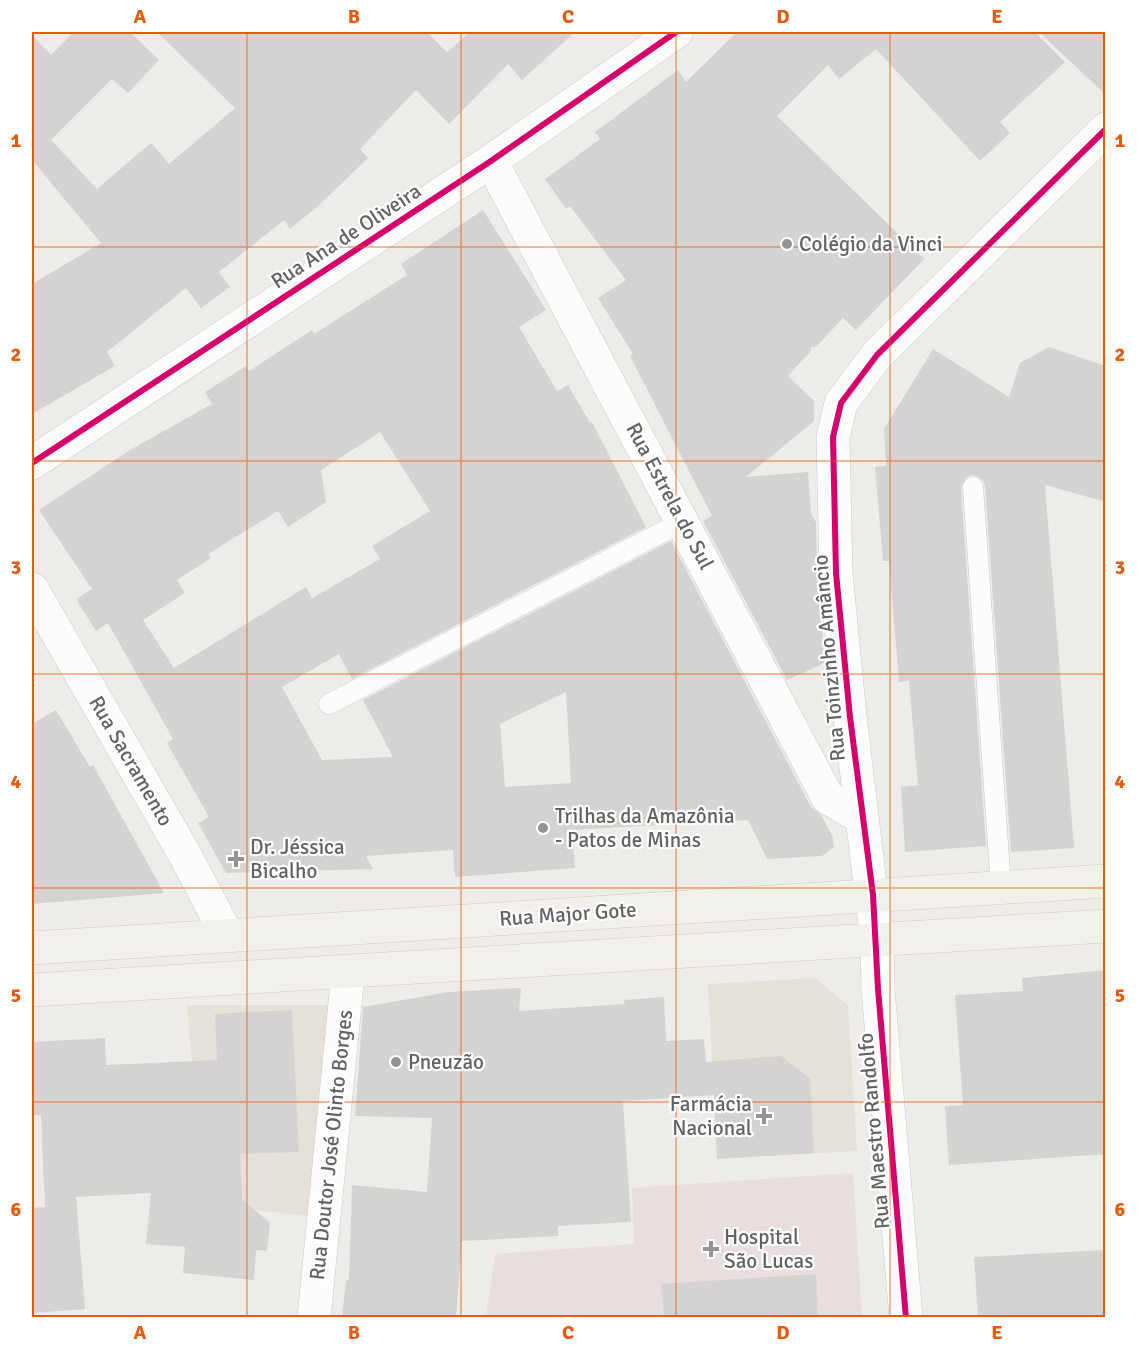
<svg xmlns="http://www.w3.org/2000/svg" width="1137" height="1349" font-family="Signika,sans-serif">
<style>
.commercial{fill:#e6e1d8}
.medical{fill:#e8dede}
.building{fill:#d5d3d2;fill-rule:evenodd}
.lines{fill:none;stroke-linecap:round;stroke-linejoin:round}
.service-casing{stroke:#cbcac9;stroke-width:21}
.minor-casing{stroke:#cbcac9;stroke-width:34}
.tertiary-casing{stroke:#cbcac9;stroke-width:34}
.primary-casing{stroke:#d2c9ba;stroke-width:34}
.service{stroke:#fcfcfc;stroke-width:20}
.minor{stroke:#fcfcfc;stroke-width:33}
.tertiary{stroke:#fcfcfc;stroke-width:33}
.primary{stroke:#f2f0ea;stroke-width:33}
.cycleway-casing{stroke:#fff;stroke-width:10}
.cycleway{stroke:#d6006c;stroke-width:6}
.grid{fill:none;stroke:#e8590c;stroke-width:1.5;stroke-opacity:0.55}
.poi-dot{fill:#919394;stroke:#fff;stroke-width:2}
.labels{text-anchor:middle;stroke-width:4.5;stroke-linejoin:round;paint-order:stroke}
.street-label{font-size:21px;fill:#5f6366;stroke:#fff}
.poi-label{font-size:21px;fill:#5f6366;stroke:#fff;text-anchor:start}
.neatline{fill:none;stroke:#e8590c;stroke-width:2}
.grid-label{font-size:20px;text-anchor:middle;font-weight:bold;fill:#e8590c}
</style>
<rect width="100%" height="100%" fill="#eeece9"/>
<path class="commercial" d="M815,978l33,27 9,146 -140,8 -9,-175z
M187,1005h146l-24,211 -67,-7 -43,-69z"/>
<path class="medical" d="M853,1173l9,144 -376,1 9,-64 139,-10 -2,-56z"/>
<path class="building" d="M74,32h56l29,28 -31,33 -16,-14 -61,61 46,49 54,-46 18,21 66,-56 -78,-76h270l20,20 23,-20h105l-53,48 -14,-16 -59,60 -33,-34 -56,59 8,9 -50,48 -28,23 -6,-9 -65,52 11,15 -29,21 -15,-20 -79,64 8,14 -83,48v-130l69,-41 -69,-83v-125l19,20z
M737,32h298l30,30 -65,60 10,11 -30,28 -104,-112 -37,30 -11,-14 -51,51 147,143 -68,71 -13,-12 -27,29h-5v4l-23,25 26,25v20l-68,56 62,-5 3,42 5,8 1,53 8,88 -38,17 -84,-159 9,-5 -82,-160 3,-2 -35,-56 28,-18 -56,-74 -4,3 -21,-30 55,-40 -5,-7 83,-62 8,12z
M1039,32h67v63z
M483,210l63,100 -27,17 38,64 11,-6 22,38 2,-1 54,105 -294,152 -13,-25 -57,33 40,73 71,-3 -30,-57 308,-159 140,266 10,8 11,20 2,12 -12,9 -55,3 -19,-39 -176,10 3,38 -120,9 -2,-27 -87,6 7,13 -147,4 -28,-50 11,-6 -42,-74 6,-4 -65,-116 -12,8 -20,-32 16,-10 -53,-79 91,-60 82,-46 -7,-12 41,-26 3,5 63,-41 2,4 93,-59 -6,-11zM380,432l50,79 -58,35 8,13 -68,39 -6,-11 -132,81 -31,-48 42,-27 -8,-13 34,-22 -3,-4 70,-43 10,16 38,-25 -5,-32zM566,692l5,91 -66,4 -5,-63z
M1049,347l57,19v136l-61,-17 29,363 -63,4 -26,-366 -2,-6 -10,-5 -7,2 -5,11 25,358 -81,6 -4,-65 17,-2 -9,-104 -10,1 -10,-121h-6l-8,-94 11,-1 -2,-37 49,-80 76,48 11,-34z
M56,710l34,57 3,-2 71,128 -132,11v-180z
M1106,970v184l-157,11 -4,-59 18,-1 -8,-110 68,-4 -1,-13z
M521,988l-2,23 106,-7 -1,-4 40,-3 2,44 38,-2 2,23 75,-6 29,22 4,75 -97,6 -3,-64 -91,6 8,121 -73,4v10l-96,5 -6,76h-114l4,-37h3l3,-95 75,7 5,-74 -77,-2 8,-109 86,-15z
M292,1010l7,142 -59,2 2,45 28,24 -3,28 -11,-1 -2,30 -71,-7 2,-26 -39,-3 5,-51 -75,4 9,112 -53,4v-105l13,-1 -4,-92h-9v-73l73,-4 1,27 111,-5 -2,-46z
M1106,1250v67h-128l-4,-60z
M816,1274l2,43h-154l-3,-33z"/>
<g class="lines">
<defs>
<path id="service" d="M973,487l28,400
M329,704l355,-183"/>
<path id="minor" d="M491,161l337,637 34,20
M32,463l459,-302 185,-129
M32,589l153,266 42,80
M877,942l-27,-225 -14,-144 -3,-136 8,-34 36,-48 229,-226
M314,1318l34,-345"/>
<path id="tertiary" d="M877,942l1,47 28,329"/>
<path id="primary" d="M32,948l1074,-67
M32,990l1074,-64"/>
</defs>
<use href="#service" class="service-casing"/>
<use href="#minor" class="minor-casing"/>
<use href="#tertiary" class="tertiary-casing"/>
<use href="#primary" class="primary-casing"/>
<use href="#service" class="service"/>
<use href="#minor" class="minor"/>
<use href="#tertiary" class="tertiary"/>
<use href="#primary" class="primary"/>
<defs>
<path id="cycleway" d="M32,463l459,-302 185,-129
M906,1318l-28,-329 -5,-94 -23,-178 -14,-144 -3,-136 8,-34 36,-48 229,-226"/>
</defs>
<use href="#cycleway" class="cycleway-casing"/>
<use href="#cycleway" class="cycleway"/>
</g>
<path class="grid" d="M247,32v1286M461,32v1286M676,32v1286M890,32v1286M32,247h1074M32,461h1074M32,674h1074M32,888h1074M32,1102h1074"/>
<g class="poi-dot">
<circle cx="787" cy="244" r="6"/>
<circle cx="543" cy="828" r="6"/>
<path d="M233 850h6v6h6v6h-6v6h-6v-6h-6v-6h6z"/>
<circle cx="396" cy="1062" r="6"/>
<path d="M761 1107h6v6h6v6h-6v6h-6v-6h-6v-6h6z"/>
<path d="M708 1240h6v6h6v6h-6v6h-6v-6h-6v-6h6z"/>
</g>
<g class="labels">
<g class="street-label">
<text transform="translate(346 236) rotate(-33)" y="7">Rua Ana de Oliveira</text>
<text transform="translate(670 496) rotate(62)" y="7">Rua Estrela do Sul</text>
<text transform="translate(829 658) rotate(-95)" y="7">Rua Toinzinho Amâncio</text>
<text transform="translate(131 761) rotate(60)" y="7">Rua Sacramento</text>
<text transform="translate(568 914) rotate(-4)" y="7">Rua Major Gote</text>
<text transform="translate(874 1131) rotate(-95)" y="7">Rua Maestro Randolfo</text>
<text transform="translate(331 1145) rotate(-84)" y="7">Rua Doutor José Olinto Borges</text>
</g>
<g class="poi-label">
<text x="799" y="251">Colégio da Vinci</text>
<text x="555" y="823">Trilhas da Amazônia<tspan x="555" dy="24">- Patos de Minas</tspan></text>
<text x="250" y="854">Dr. Jéssica<tspan x="250" dy="24">Bicalho</tspan></text>
<text x="408" y="1069">Pneuzão</text>
<text x="752" y="1111" text-anchor="end">Farmácia<tspan x="752" dy="24">Nacional</tspan></text>
<text x="724" y="1244">Hospital<tspan x="724" dy="24">São Lucas</tspan></text>
</g>
</g>
<rect width="1137" height="1349" fill="none" stroke="#ffffff" stroke-width="66"/>
<rect x="33" y="33" width="1071" height="1283" class="neatline"/>
<g class="grid-label">
<text x="140" y="23">A</text>
<text x="354" y="23">B</text>
<text x="568" y="23">C</text>
<text x="783" y="23">D</text>
<text x="997" y="23">E</text>
<text x="16" y="147">1</text>
<text x="1120" y="147">1</text>
<text x="16" y="361">2</text>
<text x="1120" y="361">2</text>
<text x="16" y="574">3</text>
<text x="1120" y="574">3</text>
<text x="16" y="788">4</text>
<text x="1120" y="788">4</text>
<text x="16" y="1002">5</text>
<text x="1120" y="1002">5</text>
<text x="16" y="1216">6</text>
<text x="1120" y="1216">6</text>
<text x="140" y="1339">A</text>
<text x="354" y="1339">B</text>
<text x="568" y="1339">C</text>
<text x="783" y="1339">D</text>
<text x="997" y="1339">E</text>
</g>
</svg>
